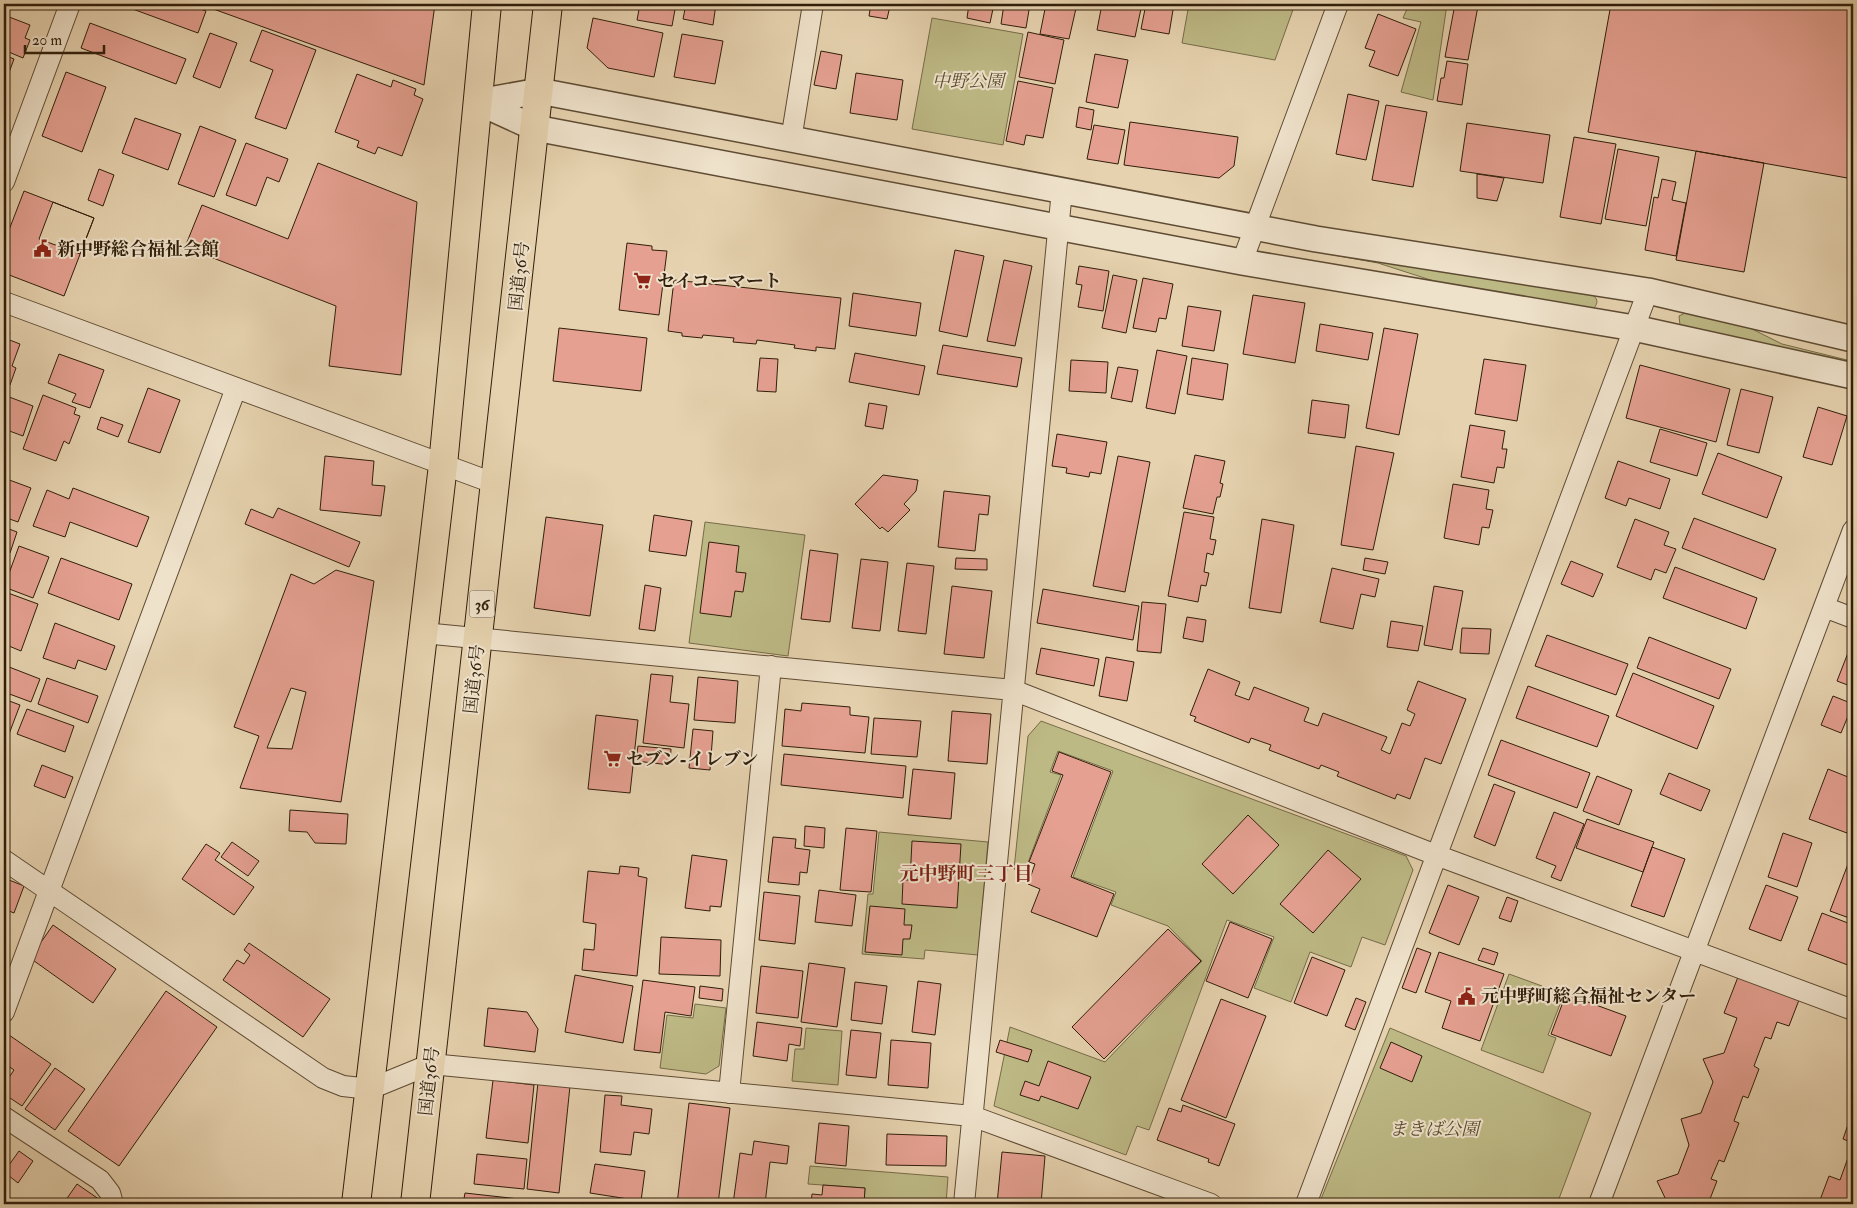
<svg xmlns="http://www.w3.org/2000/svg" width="1857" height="1208" font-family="'IM FELL Double Pica','Noto Serif JP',serif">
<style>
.green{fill:#bdb985;stroke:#766c48}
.building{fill:#e5a091;stroke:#301e0a;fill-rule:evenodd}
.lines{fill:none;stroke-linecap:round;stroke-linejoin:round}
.minor-casing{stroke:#5e4b33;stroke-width:22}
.tertiary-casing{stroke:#5e4b33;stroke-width:28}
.trunk-casing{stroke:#301e0a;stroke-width:30}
.minor{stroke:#efe2cb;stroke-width:20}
.tertiary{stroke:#efe2cb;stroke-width:25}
.trunk{stroke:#e6d2af;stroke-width:28}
.labels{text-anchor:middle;stroke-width:4;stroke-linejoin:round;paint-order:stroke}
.shield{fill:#efe2cb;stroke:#695944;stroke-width:1}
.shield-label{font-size:16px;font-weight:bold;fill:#301e0a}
.park-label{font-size:18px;font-style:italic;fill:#5a4c2f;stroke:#efe2cb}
.poi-label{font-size:18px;font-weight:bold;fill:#301e0a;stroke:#efe2cb;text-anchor:start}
.street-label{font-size:18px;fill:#301e0a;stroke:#efe2cb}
.neighbourhood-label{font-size:19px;font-weight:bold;fill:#7a1f14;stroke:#efe2cb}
</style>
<rect width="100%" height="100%" fill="#e6d2af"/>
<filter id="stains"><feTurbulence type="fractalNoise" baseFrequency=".004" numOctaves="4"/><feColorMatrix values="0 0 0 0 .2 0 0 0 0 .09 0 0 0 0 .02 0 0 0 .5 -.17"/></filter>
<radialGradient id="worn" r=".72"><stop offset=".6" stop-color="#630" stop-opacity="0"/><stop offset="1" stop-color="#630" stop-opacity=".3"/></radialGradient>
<path class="green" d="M1189,4h106l-20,56 -93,-17z
M1409,4h38l-14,96 -32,-8 20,-70 -18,-4z
M932,18l91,16 -20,111 -91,-16z
M1330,248l261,46c7,4 8,9 2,15l-150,-25 -65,-21 -50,-9z
M1687,312l61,15 34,17 65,16 -2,4 -70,-18 -91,-19 -4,-2 -1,-9z
M705,522l100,13 -17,121 -99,-13z
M1041,721l365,135 7,14 -28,75 -23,-8 -11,30 -41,-15 -19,50 -37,-14 20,-51 -47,-17 -78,210 -12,-4 -11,29 -132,-49 16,-79 95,35 97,-101 -34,-35 -57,-21 5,-13 -43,-15 40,-106 -55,-20 -8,21 11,3 -37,98 -10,-4 14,-133z
M879,832l109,10 -10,113 -53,-5 -1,9 -62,-5 6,-60h5z
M1509,974l55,20 -16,41 8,3 -13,35 -62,-23z
M695,1004l31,4 -7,58 -13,8 -46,-6 7,-53 26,3z
M806,1028l36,3 -4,54 -46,-4 3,-32h9z
M1390,1028l201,85 -34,91h-238z
M810,1166l138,11 -2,27h-82l1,-16 -57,-4z"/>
<path class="building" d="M119,4h68l19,7 -8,22z
M206,4h229l-11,81 -219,-79z
M640,4h36l-4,22 -35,-6z
M686,4h30l-3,21 -30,-6z
M871,4h25l-1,3 -5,-1 -3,13 -18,-3z
M969,4h25l-4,19 -23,-5z
M1004,4h26l-4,24 -25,-4z
M1046,4h31l-8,35 -29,-5z
M1102,4h40l-7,33 -38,-7z
M1146,4h28l-5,30 -28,-5z
M1455,4l23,2 -10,54 -23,-3z
M1611,4h225l17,3v172l-265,-47z
M1378,14l38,15 -18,47 -29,-10 6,-15 -10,-3z
M4,15l26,10 -5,13 5,2 -7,18 -19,-8z
M593,18l70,15 -9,44 -46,-9 -21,-20z
M90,23l96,36 -10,25 -95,-36z
M262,30l54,20 -30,79 -31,-11 18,-48 -23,-9z
M1028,32l36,8 -9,44 -36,-7z
M210,33l27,10 -17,45 -27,-11z
M682,34l41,7 -8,43 -41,-7z
M821,51l21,4 -6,34 -22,-4z
M1095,54l33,6 -10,48 -32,-6z
M4,55l10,4 -10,27z
M1447,61l21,3 -6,41 -25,-4 4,-23h3z
M66,72l40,15 -24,65 -40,-16z
M856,73l47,7 -6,40 -47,-7z
M357,74l34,13 2,-7 23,9 -2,6 9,4 -21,57 -24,-9 -3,7 -18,-7 2,-6 -24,-9z
M1018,81l35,7 -10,50 -17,-3 -2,10 -18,-4z
M1348,94l31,7 -13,59 -30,-6z
M1386,105l41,7 -14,75 -41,-7z
M1079,107l15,3 -3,20 -15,-3z
M135,118l46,16 -13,36 -46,-17z
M1130,122l108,15 -4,29 -15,12 -95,-13z
M1467,123l83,12 -7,48 -83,-12z
M1094,125l31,5 -7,34 -31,-5z
M200,126l36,14 -22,57 -36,-13z
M1574,137l42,7 -15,80 -41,-7z
M246,143l42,16 -9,23 -12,-5 -11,29 -30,-11z
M1618,149l41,8 -13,69 -41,-7z
M1696,151l68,12 -20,109 -68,-12z
M318,163l99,39 -16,173 -72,-9 7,-60 -151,-59 17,-42 86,34z
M99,169l15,6 -11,31 -15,-6z
M1477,174l27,4 -7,23 -20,-3z
M1662,179l14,3 -4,18 14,3 -10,53 -31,-6 9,-53 4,1z
M24,191l70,27 -30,78 -60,-23v-30z
M53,202l41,16 -14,36 -41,-15z
M627,243l25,3v4l15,1 -8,64 -40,-5z
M955,250l29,6 -17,81 -28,-6z
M1004,260l28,6 -17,80 -28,-5z
M1079,266l30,5 -6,40 -25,-4 4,-22 -6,-1z
M1113,275l24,5 -11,53 -24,-5z
M1143,278l30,6 -7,35 -7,-1 -3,14 -23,-4z
M674,280l167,18 -6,51 -19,-2v4l-22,-3 1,-3 -38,-5 -1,4 -23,-2 1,-4 -31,-3 -1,3 -20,-2v-3l-14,-2z
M853,293l68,10 -5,33 -67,-10z
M1253,295l52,8 -10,60 -52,-9z
M1188,306l33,5 -7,40 -32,-5z
M1320,324l53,9 -5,27 -52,-9z
M559,328l88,10 -6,53 -88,-10z
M1384,328l34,6 -19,101 -33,-7z
M4,331l6,2 -3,6 13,5 -8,22 4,2 -6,17 -6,-3z
M943,345l79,13 -5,29 -80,-13z
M1157,350l30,6 -12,58 -29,-6z
M855,353l70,13 -6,29 -70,-13z
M59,354l45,16 -14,38 -18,-6 4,-8 -28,-11z
M760,358l18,1 -2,33 -19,-1z
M1192,358l36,6 -5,36 -36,-6z
M1484,359l42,6 -9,56 -42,-7z
M1071,360l37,2 -2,31 -37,-2z
M1640,365l90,24 -14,53 -90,-24z
M1118,367l20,3 -6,32 -21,-4z
M148,388l32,12 -20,53 -32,-11z
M1741,389l32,8 -14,56 -32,-8z
M4,395l29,11 -10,30 -19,-7z
M43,395l33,13 -2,6 6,2 -11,28 -5,-3 -8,20 -33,-12z
M1312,400l37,5 -4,33 -37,-5z
M869,403l18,3 -4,23 -18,-3z
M1818,407l29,9 -15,49 -29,-8z
M101,417l22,8 -5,12 -21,-8z
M1470,425l35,6 -3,18h5l-3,19 -7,-1 -3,16 -33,-6z
M1660,429l47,14 -10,33 -47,-14z
M1057,434l50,8 -6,32 -11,-2 -1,5 -23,-4 1,-5 -15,-2z
M1356,446l38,7 -21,97 -32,-5z
M1718,453l64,24 -15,41 -65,-24z
M1195,455l30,6 -5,22 3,1 -3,13h-3l-4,17 -30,-6z
M325,456l49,5 -2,24 13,1 -4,30 -61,-6z
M1118,456l32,6 -25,130 -32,-6z
M1618,461l52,18 -10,30 -31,-11 -3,8 -21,-8z
M883,475l35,5 -2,11 -12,13 6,6 -22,22 -6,-5 -2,2 -25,-25z
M4,478l27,10 -13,34 -14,-5z
M1453,484l36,6 -3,19 7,1 -4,18 -7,-1 -3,18 -35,-7z
M73,488l76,29 -12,30 -67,-25 -5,15 -32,-11 14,-36 22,9z
M944,491l46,5 -2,19 -9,-1 -4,37 -37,-4z
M278,508l82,34 -11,25 -104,-43 6,-15 22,9z
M1184,512l30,5 -4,22 6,1 -3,15 -6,-2 -3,19 5,1 -3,13 -5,-1 -3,17 -30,-6z
M654,515l38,6 -6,35 -37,-5z
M546,517l57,8 -13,91 -56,-8z
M1694,518l82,31 -12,31 -82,-32z
M1262,519l32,6 -13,88 -32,-5z
M1635,519l34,13 -5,13 12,4 -10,24 -11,-4 -4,11 -34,-13z
M4,527l13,5 -7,21 -6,-2z
M709,542l30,4 -3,26 10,1 -3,19 -8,-1 -4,26 -31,-4z
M19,546l30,11 -16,41 -29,-11z
M810,550l28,4 -8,68 -29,-3z
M61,558l71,26 -13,36 -71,-27z
M956,558l31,1v11l-32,-1z
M1365,558l23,4 -3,12 -22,-4z
M861,559l27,3 -8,69 -28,-3z
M1571,561l32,13 -10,23 -32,-13z
M907,563l27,3 -8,68 -28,-3z
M1675,567l82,31 -11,31 -83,-31z
M1332,568l47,11 -4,18 -14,-3 -8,35 -33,-7z
M336,570l38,11 -33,221 -101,-14 19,-52 -25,-9 57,-153 23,10zM291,688l15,4 -14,57 -25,-1z
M645,585l16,3 -6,43 -16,-2z
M952,586l40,5 -8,67 -40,-4z
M1434,586l29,5 -11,59 -28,-5z
M1043,589l96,17 -6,34 -96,-17z
M8,593l30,11 -17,47 -17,-7v-39z
M1142,602l24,2 -5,49 -24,-2z
M1187,617l19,3 -3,22 -20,-4z
M1391,621l32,5 -5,25 -31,-4z
M55,623l60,23 -9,24 -28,-10 -3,9 -32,-11z
M1462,628l29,1 -2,25 -29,-1z
M1547,635l81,29 -12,31 -81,-29z
M1649,637l82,32 -12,30 -82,-31z
M1853,640v47l-16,-6z
M1041,648l58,11 -5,27 -58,-12z
M1106,657l28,5 -7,39 -28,-5z
M4,665l36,14 -9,23 -27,-10z
M1208,669l32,13 -5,13 14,5 5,-13 55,21 -5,13 14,5 5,-13 64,24 -6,13 9,4 12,-31 8,3 5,-12 -8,-4 11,-29 48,18 -25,65 -16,-6 -15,41 -13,-5 -2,5 -58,-23 2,-4 -18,-7 -2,4 -50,-19 2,-5 -20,-7 -2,5 -55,-22 2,-4 -6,-2z
M1633,673l81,33 -17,43 -81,-33z
M651,674l22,2 -3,26 19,2 -5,44 -41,-5z
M698,677l40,4 -3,42 -41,-3z
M47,678l51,18 -10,27 -50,-19z
M1528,686l81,30 -12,31 -81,-29z
M1833,696l20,8 -12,29 -20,-8z
M4,699l16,6 -11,29 -5,-3z
M802,703l48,4v8l19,2 -4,36 -83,-7 3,-37 16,2z
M27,709l47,17 -9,26 -48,-18z
M952,711l39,3 -4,50 -39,-3z
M596,715l42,5 -8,73 -42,-4z
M874,718l47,3 -4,36 -46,-3z
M693,729l20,2 -3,39 -21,-2z
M1501,740l89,33 -13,35 -89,-33z
M638,746l33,3 -1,16 -34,-4z
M1059,752l52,20 -40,105 43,17 -17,43 -66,-25 9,-23 -12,-5 7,-20 -6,-2 34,-87 -11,-4z
M784,754l122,12 -3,32 -122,-13z
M42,765l31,12 -8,21 -31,-12z
M913,769l42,4 -4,46 -43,-4z
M1828,769l25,10v37l-6,17 -38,-14z
M1669,773l41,17 -9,21 -41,-17z
M1597,776l35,14 -13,35 -36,-14z
M1494,784l21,8 -20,54 -21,-9z
M290,810l58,4 -2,30 -31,-1 -8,-11 -18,-1z
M1554,812l30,12 -23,57 -10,-4 5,-11 -20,-8z
M1248,815l31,30 -46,49 -31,-30z
M1587,819l67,23 -11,30 -67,-24z
M805,826l20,2 -1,20 -20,-2z
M846,828l31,3 -6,61 -31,-2z
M1783,833l29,10 -15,44 -29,-10z
M773,837l23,2 -1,9 15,2 -3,23 -7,-1 -1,13 -31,-3z
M912,841l49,3 -4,64 -55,-4 1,-24h7z
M232,842l27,19 -11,15 -27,-19z
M206,844l14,9 -5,7 39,27 -20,28 -52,-36z
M1652,847l33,12 -21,58 -33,-11z
M1328,850l33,29 -48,54 -33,-29z
M1853,851v65l-1,3 -22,-8z
M692,855l35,5 -6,47 -11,-1v5l-25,-3z
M620,866l19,2 -1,8 9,2 -10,98 -55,-6 2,-21 10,1 2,-26 -13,-2 5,-51 31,3z
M4,878l20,8 -10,27 -10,-4z
M1448,885l31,12 -20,48 -30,-12z
M1766,885l32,12 -17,44 -32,-12z
M819,890l37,5 -4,31 -37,-4z
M764,892l36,4 -5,48 -36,-4z
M1507,897l11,4 -7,21 -12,-4z
M870,906l35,3 -1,16h8l-2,14h-7l-1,16 -37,-3z
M1822,913l31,12v42l-45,-17z
M1230,922l42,17 -24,59 -42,-17z
M53,925l63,44 -23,34 -63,-45z
M1168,929l33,32 -97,98 -32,-32z
M661,937l60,3 -1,36 -61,-2z
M249,943l81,56 -27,38 -80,-57 14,-20 7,4 6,-9 -6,-5z
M1417,948l14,5 -15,40 -14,-5z
M1483,948l15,5 -4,12 -16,-5z
M1439,952l65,22 -24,67 -38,-13 9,-27 -26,-9z
M1312,957l33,13 -18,46 -33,-13z
M809,963l36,5 -8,59 -36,-5z
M761,966l42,5 -5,47 -42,-5z
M575,975l58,11 -10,57 -58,-11z
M1738,977l61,23 -10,26 -12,-4 -6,17 -6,-2 -11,29 5,3 -11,29 -5,-2 -9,25 5,2 -15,39 -5,-2 -8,19 6,2 -9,23h-41v-2l-10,-21 21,-7 11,-29 -8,-26 20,-6 12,-31 -10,-23 21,-6 13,-35 -13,-5z
M643,980l52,7 -4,29 -26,-4 -5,41 -26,-3z
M918,981l23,3 -6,51 -23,-3z
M855,982l32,4 -5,38 -31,-4z
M700,986l23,3 -1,12 -23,-3z
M166,991l51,36 -98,139 -51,-35z
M1566,994l60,22 -15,40 -60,-22z
M1356,998l10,4 -11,28 -10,-4z
M1221,999l45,17 -40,102 -45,-18z
M488,1008l39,4 11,17 -3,23 -51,-6z
M757,1022l45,6 -2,18 -11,-2 -2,17 -34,-5z
M851,1030l30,3 -5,45 -30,-3z
M9,1035l42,29 -29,42 -18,-12v-9l10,-15 -10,-7v-20z
M891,1040l40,3 -3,45 -40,-3z
M1000,1040l32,10 -4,12 -32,-10z
M1391,1042l31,14 -10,26 -32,-14z
M1048,1061l43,16 -13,32 -37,-13 -2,5 -19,-6 5,-14 14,5z
M55,1068l30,21 -30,41 -30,-21z
M493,1080l41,5 -6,58 -42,-5z
M538,1082l32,4 -11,107 -32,-4z
M605,1095l17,1 -1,9 31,4 -3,25 -15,-2 -3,23 -31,-3z
M689,1103l41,5 -12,96h-41z
M1183,1105l52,19 -16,42 -11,-4 1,-3 -52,-19 12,-32 12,4z
M1852,1113l1,1v29l-10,-4z
M819,1123l30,3 -3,40 -31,-3z
M887,1134l60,2 -1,30 -60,-1z
M754,1141l35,5 -2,18 -17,-2 -5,42h-32l7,-51 12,2z
M1853,1144v60h-22l-11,-4 9,-24 11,4z
M19,1151l14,10 -15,22 -14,-11z
M1002,1152l43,4 -4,48h-44z
M477,1154l50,5 -3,30 -50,-5z
M595,1164l50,7 -4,30 -51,-8z
M77,1184l26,18 -2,2h-38z
M823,1185l42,3 -1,16h-53l1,-10 10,1z
M465,1193l99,11h-101z"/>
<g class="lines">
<defs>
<path id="minor" d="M791,140l22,-136
M4,182l66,-178
M1242,262l96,-258
M4,302l492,182
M1824,607l29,11
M423,633l590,57 423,165 417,155
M4,860l319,218 20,8 27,3 61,-25 541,52 239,88
M4,1012l232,-624
M729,1093l42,-427
M4,1117l96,63 10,13 3,11
M964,1204l98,-1014
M1306,1204l342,-913
M1599,1204l254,-674"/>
<path id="tertiary" d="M478,102l57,26 707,134 392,66 219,48
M478,102l61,-11 777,148 332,52 205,48"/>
<path id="trunk" d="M356,1204l87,-739 44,-461
M415,1204l133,-1200"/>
</defs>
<use href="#minor" class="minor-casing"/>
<use href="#tertiary" class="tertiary-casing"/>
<use href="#trunk" class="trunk-casing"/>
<use href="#minor" class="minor"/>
<use href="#tertiary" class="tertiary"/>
<use href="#trunk" class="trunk"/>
</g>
<defs>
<symbol id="civic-bare" viewBox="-9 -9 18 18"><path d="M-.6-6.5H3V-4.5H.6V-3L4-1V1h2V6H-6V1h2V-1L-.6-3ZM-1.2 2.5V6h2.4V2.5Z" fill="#8f2418" stroke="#efe2cb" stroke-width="2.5" paint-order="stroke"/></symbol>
<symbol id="supermarket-bare" viewBox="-9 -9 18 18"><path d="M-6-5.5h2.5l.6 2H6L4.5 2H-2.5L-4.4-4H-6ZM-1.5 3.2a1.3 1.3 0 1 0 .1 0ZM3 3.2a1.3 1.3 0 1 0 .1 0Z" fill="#8f2418" stroke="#efe2cb" stroke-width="2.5" paint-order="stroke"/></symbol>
</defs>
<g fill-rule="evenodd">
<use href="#civic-bare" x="30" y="236" width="25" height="25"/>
<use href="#supermarket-bare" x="630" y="268" width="25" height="25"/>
<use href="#supermarket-bare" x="600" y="746" width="25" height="25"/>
<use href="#civic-bare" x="1454" y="984" width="25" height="25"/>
</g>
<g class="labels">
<rect class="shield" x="469.5" y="590.5" width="25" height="27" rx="4"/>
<g class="shield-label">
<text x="482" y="610">36</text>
</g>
<g class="park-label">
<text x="968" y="87">中野公園</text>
<text x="1434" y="1135">まきば公園</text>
</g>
<g class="poi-label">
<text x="57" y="255">新中野総合福祉会館</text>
<text x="657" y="287">セイコーマート</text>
<text x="626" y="765">セブン-イレブン</text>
<text x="1481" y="1002">元中野町総合福祉センター</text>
</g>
<g class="street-label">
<text transform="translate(519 276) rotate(-84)" y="6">国道36号</text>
<text transform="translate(474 679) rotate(-84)" y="6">国道36号</text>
<text transform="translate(429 1081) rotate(-84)" y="6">国道36号</text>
</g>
<g class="neighbourhood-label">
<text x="966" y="880">元中野町三丁目</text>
</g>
</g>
<rect width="1857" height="1208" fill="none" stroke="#e6d2af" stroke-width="20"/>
<rect x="5" y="5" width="1847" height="1198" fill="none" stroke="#301e0a" stroke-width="2.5"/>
<rect x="10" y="10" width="1837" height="1188" fill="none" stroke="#301e0a"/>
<path d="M25 45v8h79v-8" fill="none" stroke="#301e0a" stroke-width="2.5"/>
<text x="32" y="45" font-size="15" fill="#301e0a" stroke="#efe2cb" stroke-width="4" paint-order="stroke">20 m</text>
<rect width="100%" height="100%" filter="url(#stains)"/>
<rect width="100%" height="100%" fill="url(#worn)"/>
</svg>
